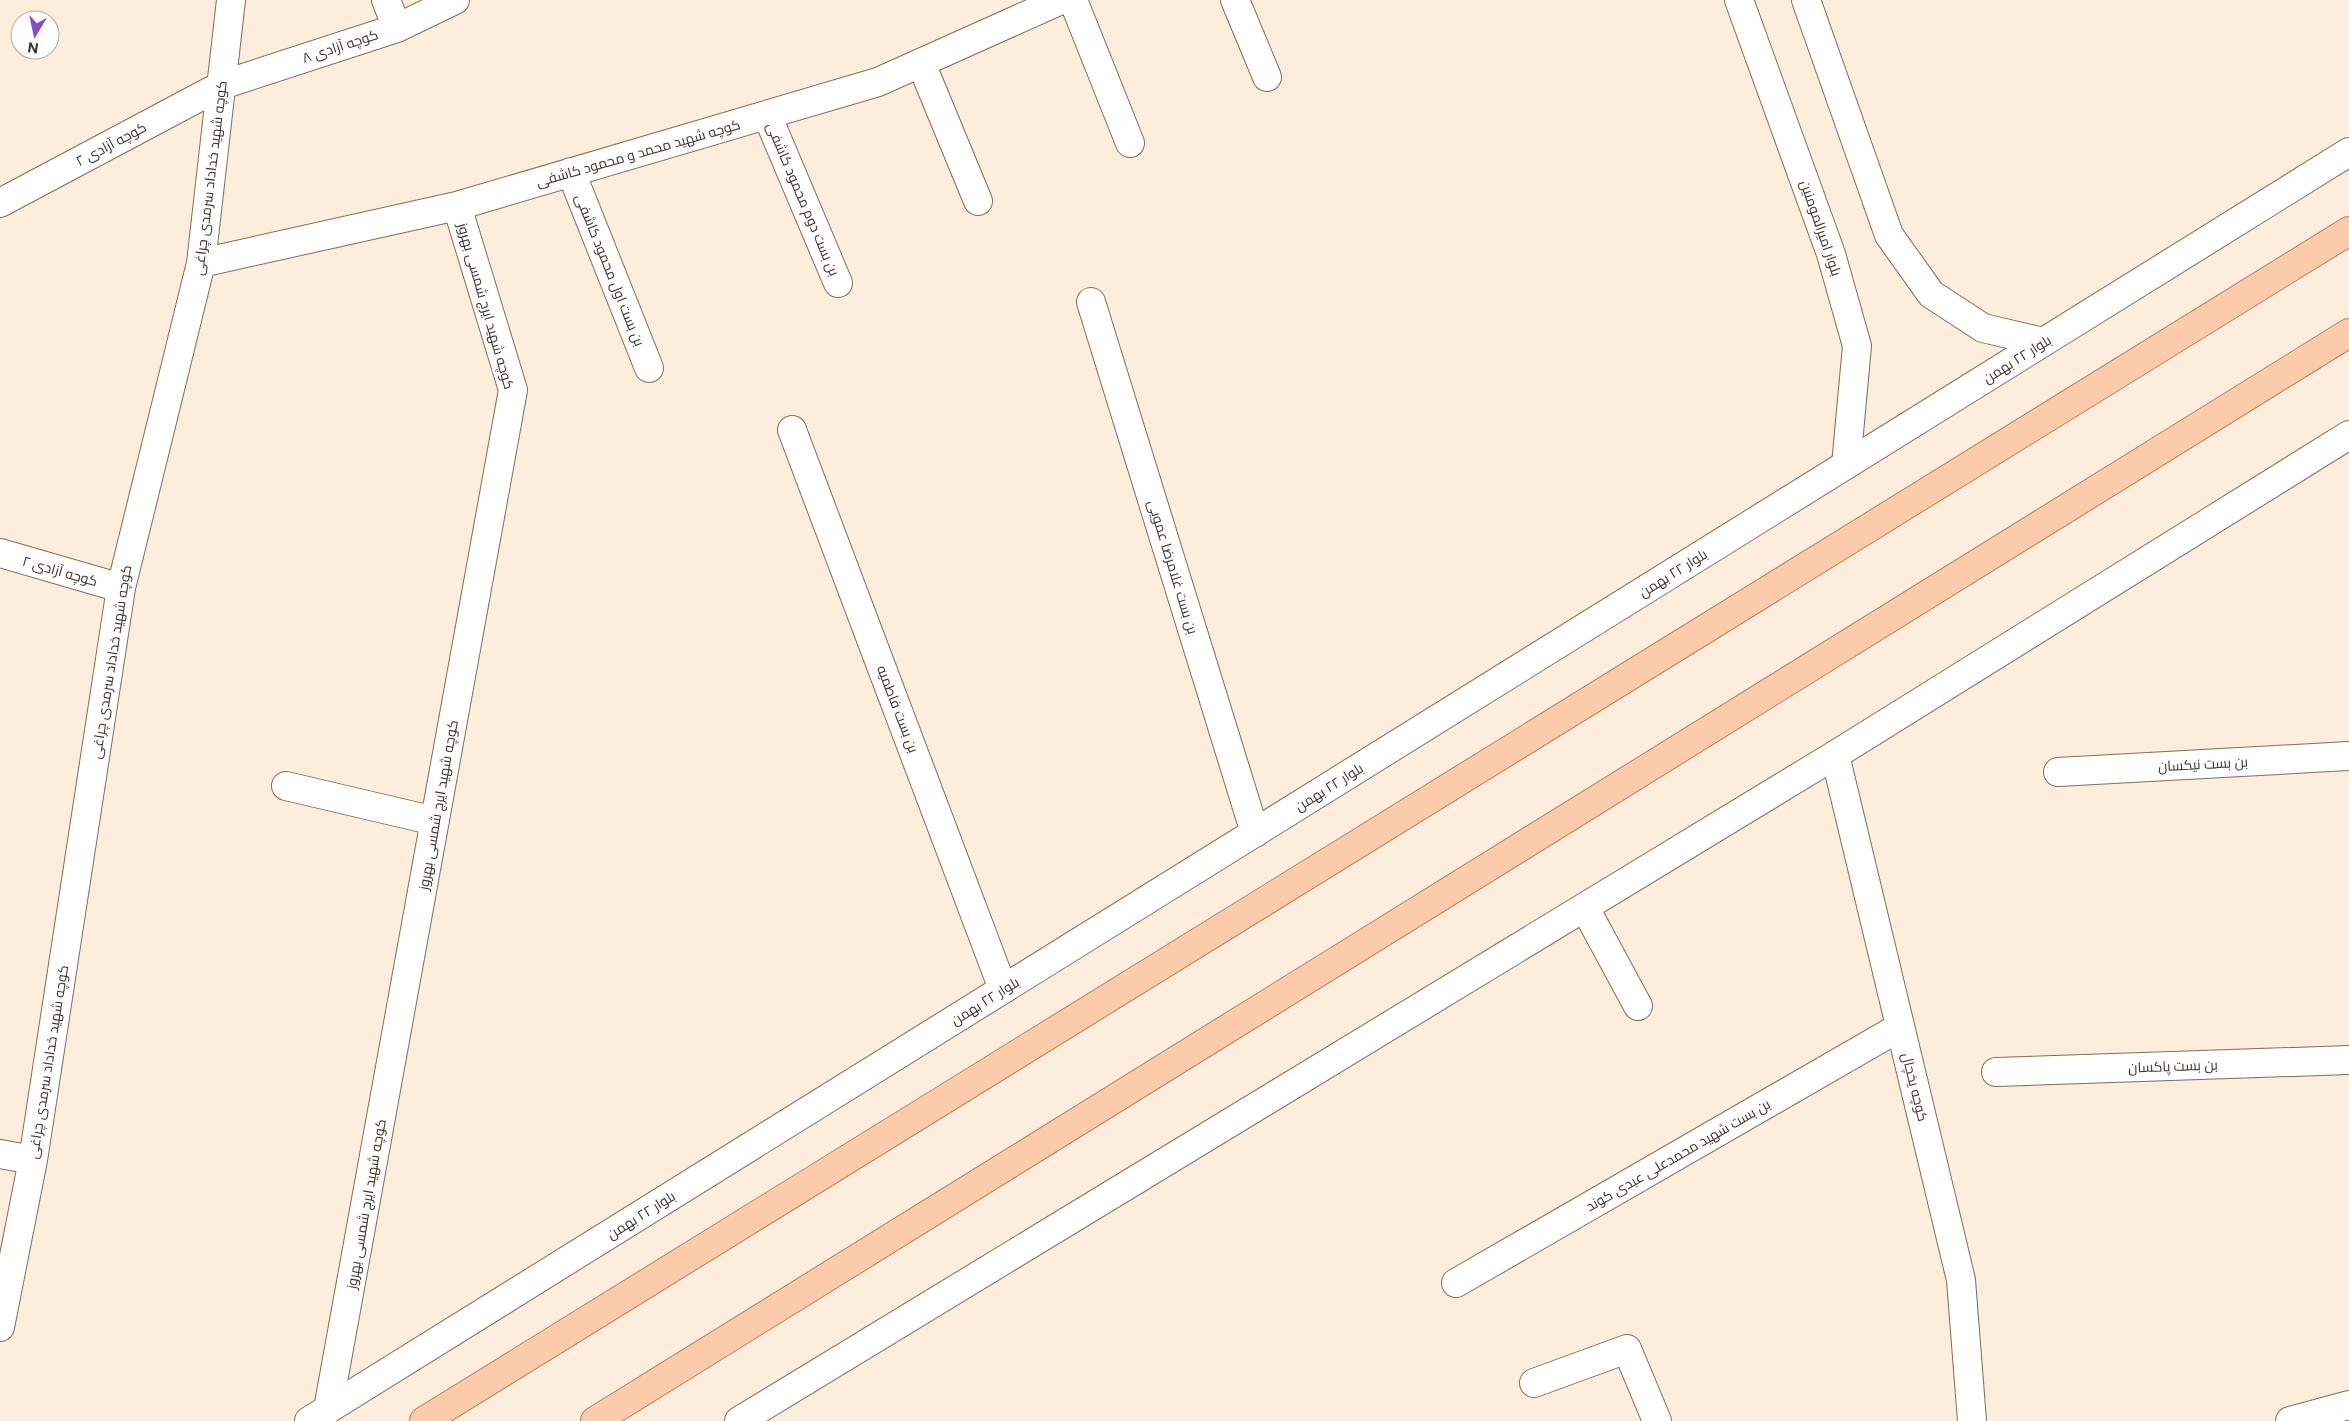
<svg xmlns="http://www.w3.org/2000/svg" width="2349" height="1421" font-family="'Public Sans',Cairo,sans-serif">
<style>
.lines{fill:none;stroke-linecap:round;stroke-linejoin:round}
.minor-casing{stroke:#836d55;stroke-width:30}
.tertiary-casing{stroke:#836d55;stroke-width:30}
.secondary-casing{stroke:#836d55;stroke-width:30}
.primary-casing{stroke:#b68059;stroke-width:30}
.minor{stroke:#fff;stroke-width:28}
.tertiary{stroke:#fff;stroke-width:28}
.secondary{stroke:#fff;stroke-width:28}
.primary{stroke:#fbcbab;stroke-width:28}
.labels{text-anchor:middle;stroke-width:5;stroke-linejoin:round;paint-order:stroke}
.street-label{font-size:14px;fill:#3c3328;stroke:#fdfdfd}
</style>
<rect width="100%" height="100%" fill="#fceddd"/>
<g class="lines">
<defs>
<path id="minor" d="M386,0l11,28
M1073,0l57,143
M1235,0l32,77
M921,63l57,138
M767,115l71,168
M571,172l78,196
M0,203l222,-118 175,-57 58,-28
M201,263l256,-57 421,-124 183,-82
M1091,302l164,531
M792,430l211,559
M0,553l121,35
M1835,755l126,525 11,141
M2058,772l291,-16
M286,786l149,35
M1585,908l53,98
M1996,1072l353,-12
M0,1154l33,6
M1456,1283l444,-256
M0,1327l33,-167 88,-572 80,-325 30,-263
M1534,1383l93,-34 30,72
M328,1409l185,-1019 -56,-184"/>
<path id="tertiary" d="M1739,0l92,254 26,92 -11,119
M1806,0l83,235 42,59 52,34 60,14"/>
<path id="secondary" d="M309,1421l2040,-1269
M739,1421l1096,-666 514,-320
M2290,1421l59,-16"/>
<path id="primary" d="M424,1421l1925,-1190
M595,1421l1754,-1088"/>
</defs>
<use href="#minor" class="minor-casing"/>
<use href="#tertiary" class="tertiary-casing"/>
<use href="#secondary" class="secondary-casing"/>
<use href="#primary" class="primary-casing"/>
<use href="#minor" class="minor"/>
<use href="#tertiary" class="tertiary"/>
<use href="#secondary" class="secondary"/>
<use href="#primary" class="primary"/>
</g>
<g class="labels">
<g class="street-label">
<text transform="translate(340 46) rotate(-18)" y="5">کوچه آزادی ۸</text>
<text transform="translate(111 144) rotate(-28)" y="5">کوچه آزادی ۲</text>
<text transform="translate(638 153) rotate(-16)" y="5">کوچه شهید محمد و محمود کاشفی</text>
<text transform="translate(210 178) rotate(-83)" y="5">کوچه شهید خداداد سرمدی چراغی</text>
<text transform="translate(803 199) rotate(67)" y="5">بن بست دوم محمود کاشفی</text>
<text transform="translate(1821 228) rotate(71)" y="5">بلوار امیرالمومنین</text>
<text transform="translate(610 270) rotate(68)" y="5">بن بست اول محمود کاشفی</text>
<text transform="translate(486 306) rotate(74)" y="5">کوچه شهید ایرج شمسی بهروز</text>
<text transform="translate(2017 359) rotate(-32)" y="5">بلوار ۲۲ بهمن</text>
<text transform="translate(1173 567) rotate(73)" y="5">بن بست غلامرضا عمویی</text>
<text transform="translate(60 571) rotate(16)" y="5">کوچه آزادی ۲</text>
<text transform="translate(1673 573) rotate(-32)" y="5">بلوار ۲۲ بهمن</text>
<text transform="translate(111 662) rotate(-81)" y="5">کوچه شهید خداداد سرمدی چراغی</text>
<text transform="translate(898 709) rotate(69)" y="5">بن بست فاطمیه</text>
<text transform="translate(2203 764) rotate(-3)" y="5">بن بست نیکسان</text>
<text transform="translate(1329 787) rotate(-32)" y="5">بلوار ۲۲ بهمن</text>
<text transform="translate(438 805) rotate(-80)" y="5">کوچه شهید ایرج شمسی بهروز</text>
<text transform="translate(985 1001) rotate(-32)" y="5">بلوار ۲۲ بهمن</text>
<text transform="translate(48 1062) rotate(-81)" y="5">کوچه شهید خداداد سرمدی چراغی</text>
<text transform="translate(2173 1066) rotate(-2)" y="5">بن بست پاکسان</text>
<text transform="translate(1915 1087) rotate(76)" y="5">کوچه یخچال</text>
<text transform="translate(1678 1155) rotate(-30)" y="5">بن بست شهید محمدعلی عبدی کوند</text>
<text transform="translate(366 1204) rotate(-80)" y="5">کوچه شهید ایرج شمسی بهروز</text>
<text transform="translate(641 1215) rotate(-32)" y="5">بلوار ۲۲ بهمن</text>
</g>
</g>
<g transform="translate(35 35) rotate(189)"><circle r="24" fill="#fdfdfd" stroke="#b0aca8"/>
<path d="M0-4L9 19L0 12L-9 19Z" fill="#864dc4"/>
<text y="-8" font-size="14" font-weight="bold" text-anchor="middle" fill="#3c3328">N</text>
</g>
</svg>
